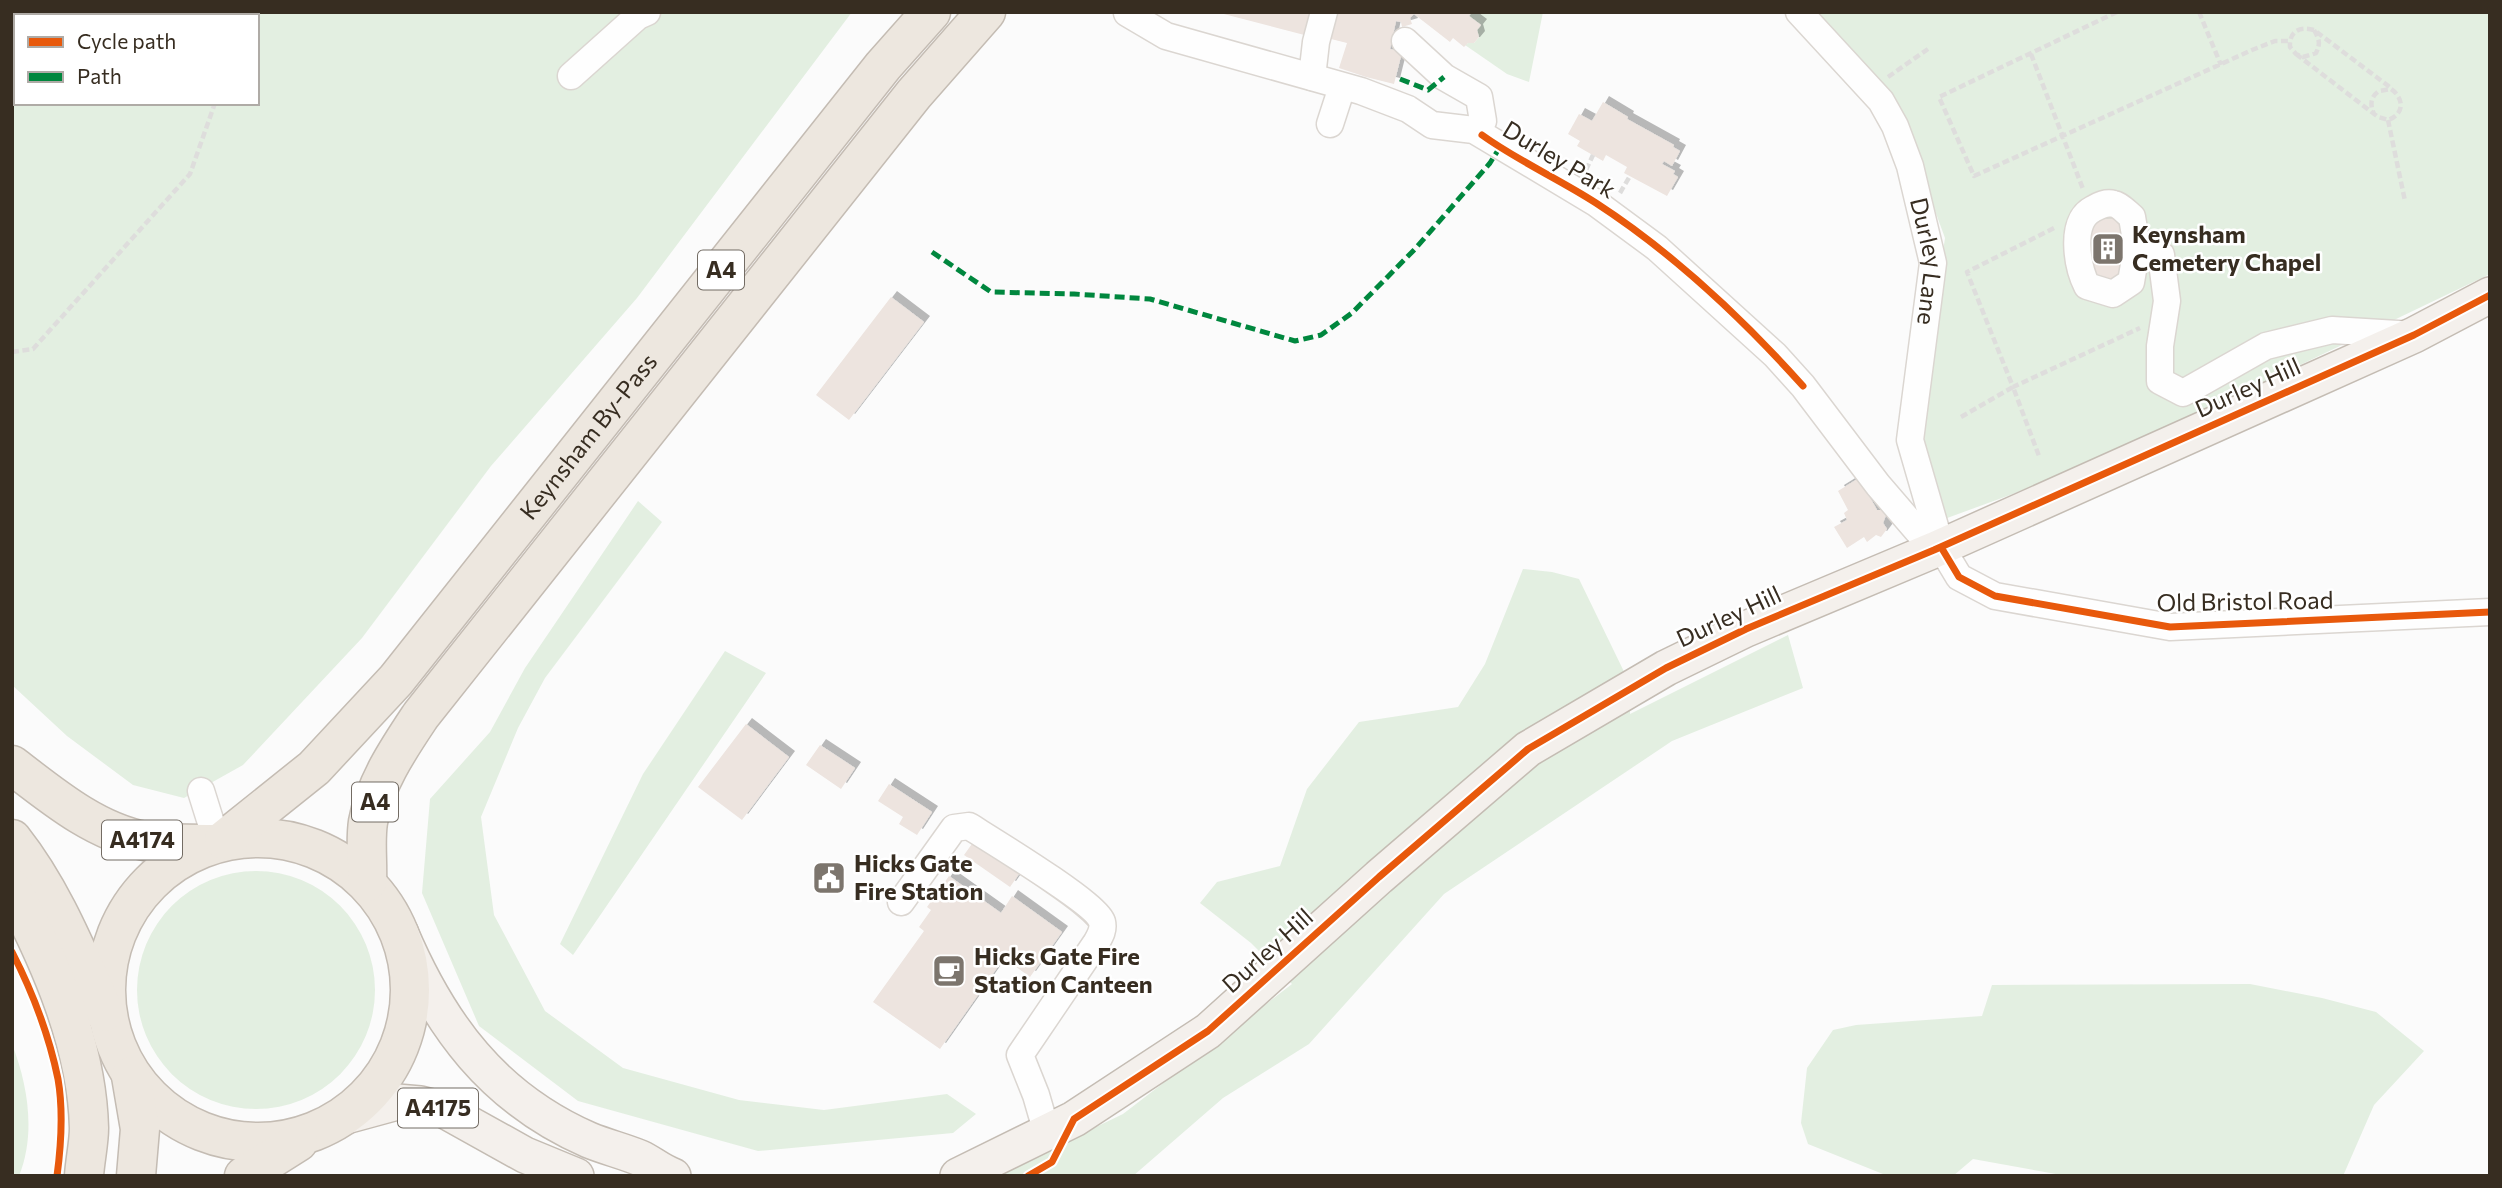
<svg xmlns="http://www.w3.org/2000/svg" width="2502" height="1188" font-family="Commissioner,sans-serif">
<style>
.green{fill:#e3efe1}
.building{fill:#ede4df;filter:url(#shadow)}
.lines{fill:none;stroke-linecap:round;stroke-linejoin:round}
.minor-casing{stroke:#dbd6d1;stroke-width:29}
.major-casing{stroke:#c4bcb3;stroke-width:38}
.highway-casing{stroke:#c4bcb3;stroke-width:41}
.path{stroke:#dedddc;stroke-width:4.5;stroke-dasharray:7 3.5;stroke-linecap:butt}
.minor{stroke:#fefefe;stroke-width:26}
.major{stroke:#f4f0ec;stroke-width:35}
.highway{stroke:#ede7df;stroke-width:38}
.rail{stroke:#c4c3c1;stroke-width:5;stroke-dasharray:9 9;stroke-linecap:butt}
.quiet{stroke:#00873e;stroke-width:5;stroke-dasharray:10 5;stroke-linecap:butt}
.cycleway-casing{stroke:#fff;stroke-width:11}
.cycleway{stroke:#e8590c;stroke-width:7}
.labels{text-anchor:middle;stroke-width:5;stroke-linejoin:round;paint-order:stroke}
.shield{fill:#fff;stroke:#736c64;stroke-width:2}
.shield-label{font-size:23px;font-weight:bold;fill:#372d21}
.street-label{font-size:24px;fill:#372d21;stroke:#fff}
.poi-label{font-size:24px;font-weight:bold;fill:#372d21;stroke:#fff;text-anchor:start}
</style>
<defs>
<filter id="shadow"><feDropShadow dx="6" dy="-6" stdDeviation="0" flood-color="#0004"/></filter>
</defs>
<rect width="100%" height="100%" fill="#fbfbfb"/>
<path class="green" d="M83,12h769l-215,286 -146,168 -129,172 -119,127 -59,33 -51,-13 -66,-49 -55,-51v-635l4,-2v55h241v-87h-181z
M1472,12h71l-14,70 -22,-8 -42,-29 3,-2h6l5,-6 -2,-7 4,-5 -12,-9z
M1810,12h680v262l-346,166 -134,55 -71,26 -16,-67 4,-96 18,-120 -15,-41z
M638,501l24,21 -117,156 -27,50 -37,89 13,98 51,96 78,57 116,32 85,10 123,-16 29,20 -23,19 -195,18 -180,-50 -99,-75 -57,-133 8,-94 60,-67 35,-64z
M1523,569l29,3 27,7 51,105v30l158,-79 15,53 -131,53 -228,153 -135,150 -86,54 -90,78h-139l129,-62 169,-130 -41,-41 -51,-40 17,-21 63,-16 27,-77 52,-67 99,-15 27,-43z
M725,651l41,22 -193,282 -13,-11 83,-170z
M137 990a119 119 0 1 1 238 0a119 119 0 1 1-238 0Z
M2250,984l72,14 54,14 48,39 -50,54 -31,71h-276l-94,-17 -20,17h-65l-80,-32 -7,-21 6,-55 26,-38 23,-5 126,-9 10,-31z
M12,1044c16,41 24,90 7,132h-7z"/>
<path class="building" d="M1216,12h102l-6,25z
M1337,12h135l-3,4 12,9 -4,5 2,7 -5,6h-6l-4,4 -11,-9 -3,4 -36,-28 -4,4 2,6 -10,3 -1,-5 -5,-1 -6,28 12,3 -8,32 -28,-7 -27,-9 8,-25 -16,-4 2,-10 -8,-2 10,-6z
M1603,102l25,15 -1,2 47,26 -1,2 7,4 -8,15 -8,-5 -2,3 13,7 -2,3 5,3 -11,19 -43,-23 3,-6 -21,-12 -3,6 -26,-15 3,-5 -12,-7 11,-20 13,7z
M2124,218l2,60 -33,1 -2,-60z
M891,297l33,25 -75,98 -33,-25z
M1859,478l18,32h7l2,5 -3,8 4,6 -6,8 -5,-2 -9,7 -3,-5 -17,11 -13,-21 13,-7 -3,-7 4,-3 -10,-19z
M746,724l43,33 -47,63 -44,-33z
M820,745l35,23 -14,21 -35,-24z
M889,784l43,28 -15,23 -18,-11 4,-7 -25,-16z
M974,841l45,33 -9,13 -46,-32z
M949,876l52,37 11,-17 50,36 -32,45 -26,-19 -64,91 -67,-47 51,-71 -5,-4 12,-17 -4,-3z"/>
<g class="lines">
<defs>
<g id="minor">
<path id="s1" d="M1799,12l82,89 14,25 15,40 23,97 -23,177 31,107 18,30 36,19 175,31 320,-15"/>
<path d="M1127,13l39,23 195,55 47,18 24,16 42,5 122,73 61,45 118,107 28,31 75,99 56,65"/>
<path d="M1405,41l39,36 35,20 4,24 -9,9"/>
<path d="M571,76l67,-60 9,-4"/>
<path d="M1312,77l4,-35 8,-30"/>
<path d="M1330,124l12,-37"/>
<path d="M2137,247l-5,-30c-5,-4 -12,-12 -18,-13 -8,-2 -14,1 -21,5 -24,12 -16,57 -6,77l26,8 18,-12 6,-35 24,8 6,46 -7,45v35l23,12 83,-47 66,-16 82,5"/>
<path d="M201,791l16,51"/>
<path d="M901,902l53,-74 15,-2c22,14 128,78 133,96 2,8 -2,14 -6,21l-76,112 16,40 11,38"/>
</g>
<path id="major" d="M400,932c40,94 93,166 189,208 17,7 34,11 51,18 11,5 21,14 33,18
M342,1117l55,-15 23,2 24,6 81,45 51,21
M958,1176l116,-57 134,-88 171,-154 149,-128 138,-81 80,-39 188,-79 480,-215 76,-40"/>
<g id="highway">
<path d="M12,765c39,30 83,67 133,76 21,4 45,2 66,3"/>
<circle cx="258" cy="990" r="152"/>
<path d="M12,839c41,52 65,113 92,173"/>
<path id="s2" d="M224,840l90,-72 82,-88 487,-614 48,-54"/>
<path d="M367,882c1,-19 -2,-41 1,-60 7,-39 31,-74 53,-107l493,-621 72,-82"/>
<path d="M12,889c38,72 75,156 77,239 0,15 -4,32 -5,48"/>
<path d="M131,1076l9,53 -4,47"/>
<path d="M244,1176l54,-34"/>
</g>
</defs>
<use href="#minor" class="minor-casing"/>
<use href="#major" class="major-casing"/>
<use href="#highway" class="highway-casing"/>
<path class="path" d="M213,12l1,4
M2117,12l-178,85 35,79 278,-126 23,-9h15
M2199,12l22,53
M2314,30c5,9 7,13 2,23l-13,4 -7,-3 -6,-7c-1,-16 10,-21 24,-17l77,58
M2031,54l52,135
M2296,54l82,63 10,3c17,-6 16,-22 3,-31l-12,2c-9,6 -9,14 -5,23
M1888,77l40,-28
M2388,120l17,81
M1586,170l7,-15
M1620,193l10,-17
M2054,228l-87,44 46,115 127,-59
M12,352l21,-3 157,-175 25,-71
M1961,417l52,-30 26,69"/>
<use href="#minor" class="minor"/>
<use href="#major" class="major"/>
<use href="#highway" class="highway"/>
<path class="rail" d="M22,16l7,-4"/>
<path class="quiet" d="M1400,79l28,11 16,-13
M932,252l59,40 83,2 76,5 145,42 26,-6 31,-22 63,-64 75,-86 10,-16"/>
<defs>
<path id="cycleway" d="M1482,135c36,26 77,44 114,68 77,50 147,116 207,183
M1941,547l18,30 36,19 175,31 320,-15
M12,952c20,39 37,83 46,127 5,29 3,67 -1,97
M1028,1176l24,-14 22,-43 134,-88 171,-154 149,-128 138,-81 80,-39 188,-79 480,-215 76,-40"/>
</defs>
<use href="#cycleway" class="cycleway-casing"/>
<use href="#cycleway" class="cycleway"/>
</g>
<defs>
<symbol id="building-square" viewBox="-11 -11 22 22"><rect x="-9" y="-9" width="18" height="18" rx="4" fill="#7c756d" stroke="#fff"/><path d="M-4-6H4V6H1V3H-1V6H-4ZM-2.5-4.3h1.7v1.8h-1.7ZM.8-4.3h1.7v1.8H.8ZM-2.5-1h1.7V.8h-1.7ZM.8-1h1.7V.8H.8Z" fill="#fff"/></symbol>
<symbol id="civic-square" viewBox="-11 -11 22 22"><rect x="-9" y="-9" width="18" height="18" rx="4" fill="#7c756d" stroke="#fff"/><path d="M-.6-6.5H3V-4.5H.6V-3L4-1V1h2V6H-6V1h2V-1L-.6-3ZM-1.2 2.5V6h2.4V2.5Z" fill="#fff"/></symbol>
<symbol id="cafe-square" viewBox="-11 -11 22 22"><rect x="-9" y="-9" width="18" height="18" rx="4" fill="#7c756d" stroke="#fff"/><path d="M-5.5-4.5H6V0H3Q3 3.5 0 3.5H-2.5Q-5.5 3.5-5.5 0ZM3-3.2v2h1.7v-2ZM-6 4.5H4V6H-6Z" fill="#fff"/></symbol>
</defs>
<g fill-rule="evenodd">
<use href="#building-square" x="2089" y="230" width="38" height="38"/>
<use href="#civic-square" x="810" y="859" width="38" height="38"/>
<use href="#cafe-square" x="930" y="952" width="38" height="38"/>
</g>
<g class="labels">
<g class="shield">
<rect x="698" y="250.5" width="46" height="39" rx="5"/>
<rect x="352" y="782.5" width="46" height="39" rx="5"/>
<rect x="102" y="820.5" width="80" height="39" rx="5"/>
<rect x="398" y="1088.5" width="80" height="39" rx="5"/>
</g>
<g class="shield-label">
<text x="721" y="278">A4</text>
<text x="375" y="810">A4</text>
<text x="142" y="848">A4174</text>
<text x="438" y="1116">A4175</text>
</g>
<g class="street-label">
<text transform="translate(1559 160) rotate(31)" y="8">Durley Park</text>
<text dy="8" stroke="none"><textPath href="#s1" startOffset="290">Durley Lane</textPath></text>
<text transform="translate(2248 388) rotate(-24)" y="8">Durley Hill</text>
<text dy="8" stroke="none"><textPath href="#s2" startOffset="546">Keynsham By-Pass</textPath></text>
<text transform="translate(2245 602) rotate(-1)" y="8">Old Bristol Road</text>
<text transform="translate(1729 617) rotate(-25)" y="8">Durley Hill</text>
<text transform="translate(1268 951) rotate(-42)" y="8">Durley Hill</text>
</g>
<g class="poi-label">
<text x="2132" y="243">Keynsham<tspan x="2132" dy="28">Cemetery Chapel</tspan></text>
<text x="854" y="872">Hicks Gate<tspan x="854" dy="28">Fire Station</tspan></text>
<text x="974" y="965">Hicks Gate Fire<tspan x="974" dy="28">Station Canteen</tspan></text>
</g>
</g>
<rect width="2502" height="1188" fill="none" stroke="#372d21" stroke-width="28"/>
<rect x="14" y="14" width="245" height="91" fill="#ffffff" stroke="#afaba6" stroke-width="2"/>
<rect x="28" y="37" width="35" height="10" fill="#e8590c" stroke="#afaba6" stroke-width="2"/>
<text x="77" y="49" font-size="21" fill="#372d21">Cycle path</text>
<rect x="28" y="72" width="35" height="10" fill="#00873e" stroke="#afaba6" stroke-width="2"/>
<text x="77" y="84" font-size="21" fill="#372d21">Path</text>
</svg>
